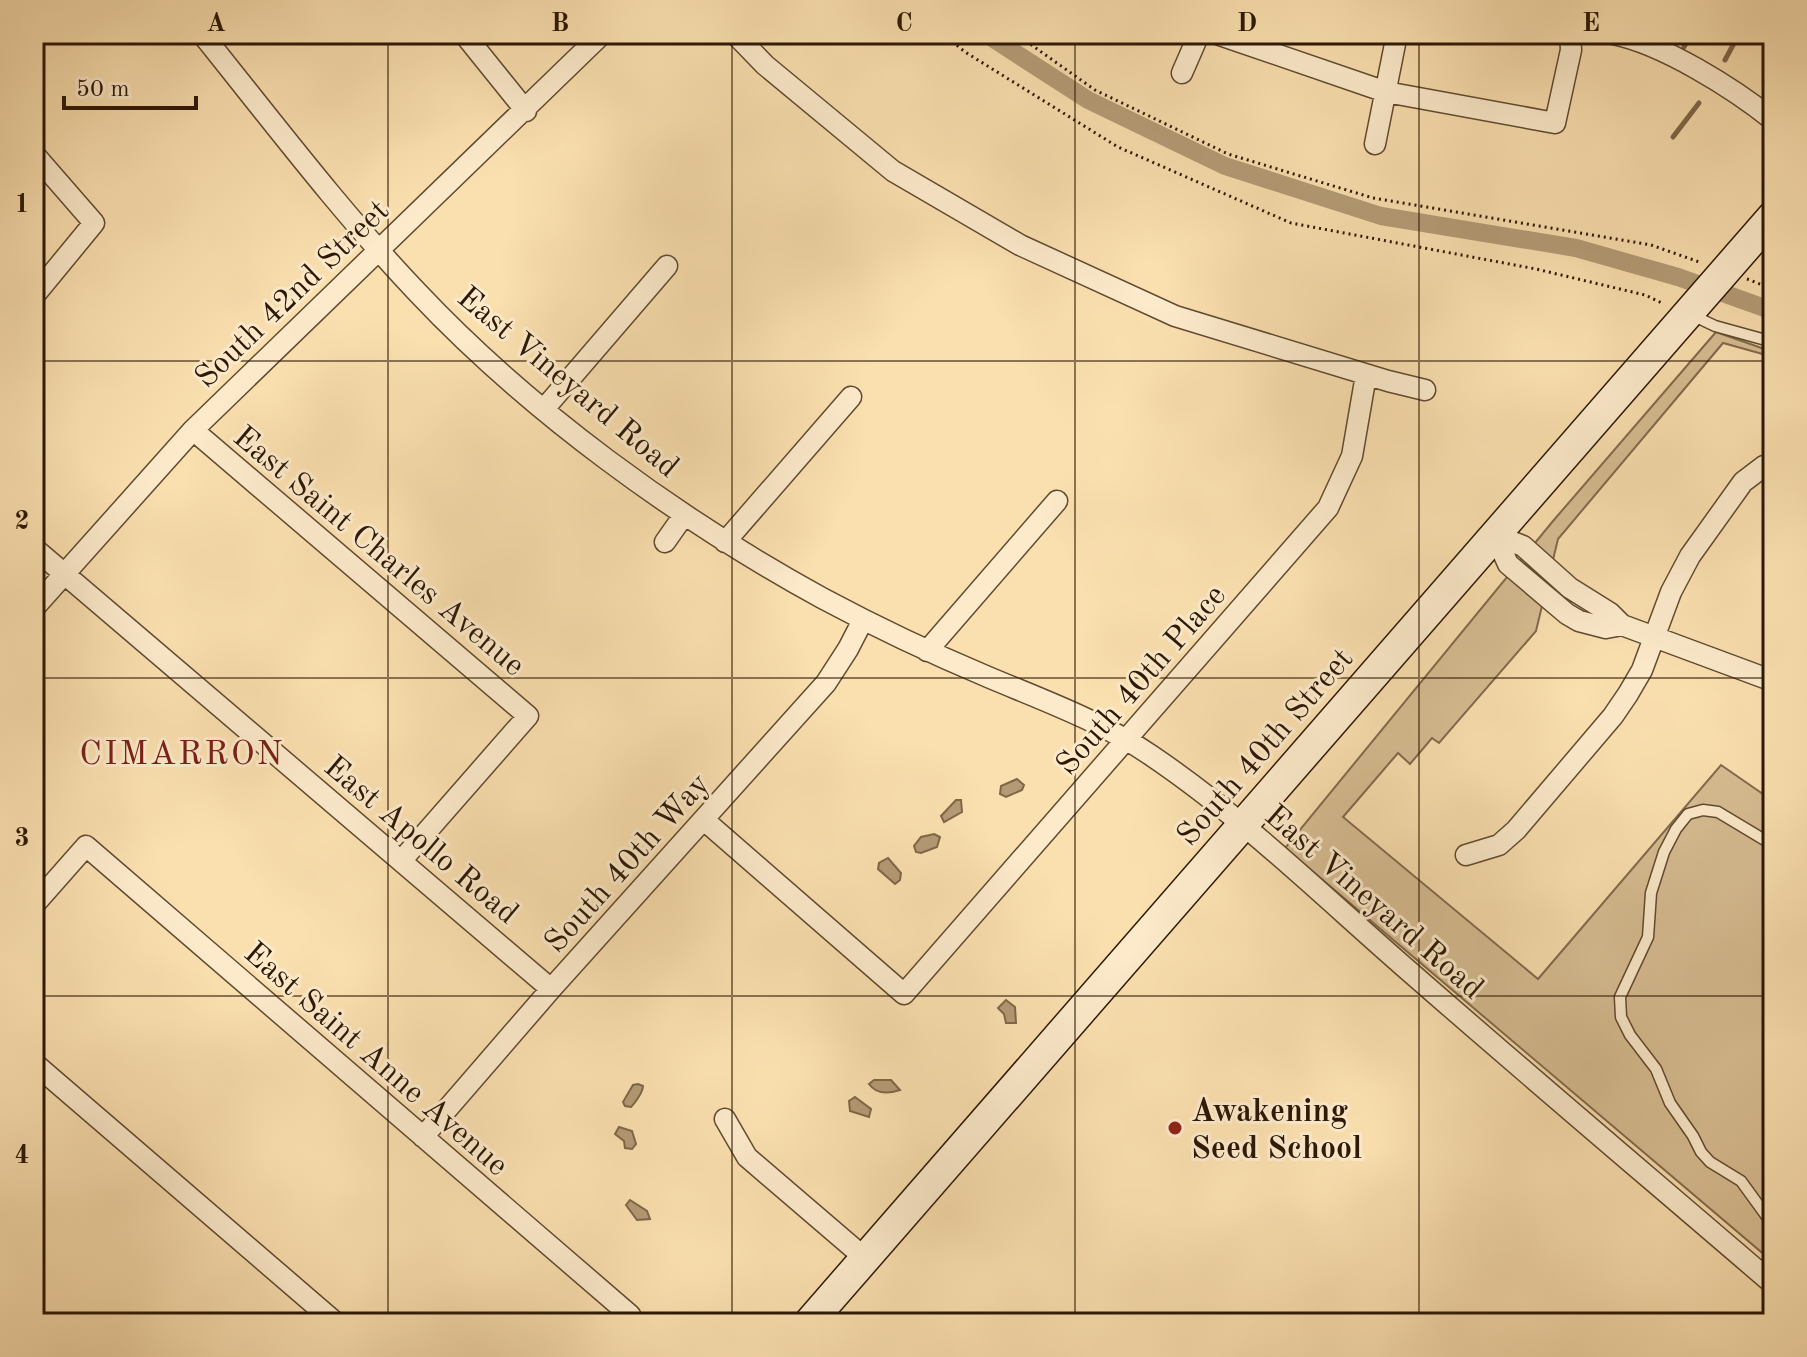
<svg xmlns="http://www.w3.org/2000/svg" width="1807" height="1357" font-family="'Old Standard TT',serif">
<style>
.green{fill:#d7bd92;stroke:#826a4c;stroke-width:2}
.water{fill:#b49b75;stroke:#7e6748;stroke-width:2}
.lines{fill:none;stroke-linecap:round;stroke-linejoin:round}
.stream{stroke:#7e6748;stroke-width:5}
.canal{stroke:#b49b75;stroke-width:18}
.service-casing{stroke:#604a30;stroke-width:13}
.minor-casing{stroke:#604a30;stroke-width:23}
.secondary-casing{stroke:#2c1805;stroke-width:33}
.path{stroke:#2c1805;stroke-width:3;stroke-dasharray:2 4;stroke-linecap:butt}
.service{stroke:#fceacb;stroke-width:10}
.minor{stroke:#fceacb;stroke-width:20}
.secondary{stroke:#fceacb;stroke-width:30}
.grid{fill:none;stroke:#2c1805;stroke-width:2;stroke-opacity:0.55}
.poi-dot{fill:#8f2418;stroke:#fceacb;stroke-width:3}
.labels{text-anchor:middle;stroke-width:6;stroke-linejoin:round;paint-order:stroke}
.street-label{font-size:32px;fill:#2c1805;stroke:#fceacb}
.poi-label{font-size:32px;font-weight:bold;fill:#2c1805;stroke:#fceacb;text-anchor:start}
.neighbourhood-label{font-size:34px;letter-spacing:2px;fill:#7a1f14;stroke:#fceacb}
.neatline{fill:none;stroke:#2c1805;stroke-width:3}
.grid-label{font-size:26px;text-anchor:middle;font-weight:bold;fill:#2c1805}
</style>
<rect width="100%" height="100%" fill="#fadfaf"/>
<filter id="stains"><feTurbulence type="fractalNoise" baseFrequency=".0025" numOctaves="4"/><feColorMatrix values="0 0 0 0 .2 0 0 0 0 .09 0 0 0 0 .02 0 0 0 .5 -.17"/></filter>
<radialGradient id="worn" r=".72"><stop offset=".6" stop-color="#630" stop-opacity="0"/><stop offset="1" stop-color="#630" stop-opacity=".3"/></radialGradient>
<path class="green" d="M1716,332l57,20v5l-50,-14 -165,196 -22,92 -97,112 -7,-5 -22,26 -12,-11 -55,64 195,162 183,-214 52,36v461l-488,-414 268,-327z"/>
<path class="water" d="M1017,779l7,6 -2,5 -16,7 -6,-3 1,-8z
M956,800h5l1,12 -18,10 -3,-6z
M934,834l6,3 -3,10 -16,6 -5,-1 -2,-6 7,-9z
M888,858l13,15 -1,7 -5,4 -17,-15 1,-6z
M1006,1000l9,7 1,16h-10l-2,-9 -6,-6z
M874,1080h17l9,10c-12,4 -24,4 -31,-6z
M638,1084l5,2c0,6 -8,17 -12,21l-6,-1 -2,-4 10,-17z
M855,1097l16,12 -2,8 -19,-6 -1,-10z
M619,1127l13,4 4,13 -4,5 -7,-1 -1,-7 -9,-7z
M630,1200l17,11 3,8 -13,1 -11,-15z"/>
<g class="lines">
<path class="stream" d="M1684,47l7,-13
M1725,60l14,-26
M1673,137l26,-34"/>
<path class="canal" d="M986,34l102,66 137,66 156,50 195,32 102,29 95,34"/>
<defs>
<path id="service" d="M1692,315l23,11 58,16
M1773,845l-55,-33 -15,-2 -15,4 -12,15 -12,23 -13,41 -3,44 -28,60 1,20 9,18 26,34 14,34 23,33 8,16 9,10 31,19 32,44"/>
<path id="minor" d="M202,34c70,87 138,177 215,258 113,120 261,227 405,306 54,29 109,55 166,79 57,24 113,44 164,79 93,63 174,143 258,216 120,105 242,208 363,312
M464,34l62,77
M735,34l30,31 128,106 127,74 155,71 213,65 37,9
M1217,34l169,58 169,31 16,-73 -1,-16
M1613,34c50,10 120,54 160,86
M1182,73l17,-39
M1375,144l22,-110
M34,154l60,69 -60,73
M544,409l123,-143
M193,430l335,286 -127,145
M1495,535l28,11 47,42 40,25 12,12 151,56
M1495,535l13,29 59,50 12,7 27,7 16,-3
M665,542l19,-27
M725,542l126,-145
M34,548l517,441
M34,608l159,-178 409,-396
M927,651l130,-150
M704,820l200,174 424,-486 24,-52 14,-81
M1466,855l33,-10 17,-15 97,-114 15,-22 14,-24 29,-78 19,-36 53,-74 21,-16 9,-1
M34,905l52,-59 544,469 -7,8
M34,1063l302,260
M725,1119l22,38 119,102
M423,1137l128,-148 275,-306 22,-34 15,-29
M34,1320l4,3"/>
<path id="secondary" d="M809,1323l964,-1107"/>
</defs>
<use href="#service" class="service-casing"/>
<use href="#minor" class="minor-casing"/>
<use href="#secondary" class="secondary-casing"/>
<path class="path" d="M943,34l22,18 153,95 173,76 245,46 109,26 19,9
M1016,34l79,56 133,64 145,44 278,47 51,18
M1747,279l26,10"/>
<use href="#service" class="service"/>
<use href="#minor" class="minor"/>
<use href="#secondary" class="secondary"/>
</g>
<path class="grid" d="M388,34v1289M732,34v1289M1075,34v1289M1419,34v1289M34,361h1739M34,678h1739M34,996h1739"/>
<circle class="poi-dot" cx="1175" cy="1128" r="8"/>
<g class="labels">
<g class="street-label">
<text transform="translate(291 293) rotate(-44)" y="11">South 42nd Street</text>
<text transform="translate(569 381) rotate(40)" y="11">East Vineyard Road</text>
<text transform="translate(380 550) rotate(40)" y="11">East Saint Charles Avenue</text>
<text transform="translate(1140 679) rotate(-49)" y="11">South 40th Place</text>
<text transform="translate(1264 746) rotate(-49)" y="11">South 40th Street</text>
<text transform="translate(422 839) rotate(40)" y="11">East Apollo Road</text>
<text transform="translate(626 862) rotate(-48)" y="11">South 40th Way</text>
<text transform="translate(1375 901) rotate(41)" y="11">East Vineyard Road</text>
<text transform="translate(377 1058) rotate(41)" y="11">East Saint Anne Avenue</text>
</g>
<g class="poi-label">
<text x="1191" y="1121">Awakening<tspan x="1191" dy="37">Seed School</tspan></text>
</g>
<g class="neighbourhood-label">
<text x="182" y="764">CIMARRON</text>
</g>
</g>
<rect width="1807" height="1357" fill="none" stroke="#fadfaf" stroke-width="88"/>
<path d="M64 96v12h132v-12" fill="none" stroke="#2c1805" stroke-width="4"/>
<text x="76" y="96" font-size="24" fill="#2c1805" stroke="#fceacb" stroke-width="6" paint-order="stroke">50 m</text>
<rect x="44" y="44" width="1719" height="1269" class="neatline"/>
<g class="grid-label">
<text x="216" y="31">A</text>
<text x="560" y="31">B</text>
<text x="904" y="31">C</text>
<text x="1247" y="31">D</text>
<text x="1591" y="31">E</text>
<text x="22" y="212">1</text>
<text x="22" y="529">2</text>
<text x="22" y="846">3</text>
<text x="22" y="1163">4</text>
</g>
<rect width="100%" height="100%" filter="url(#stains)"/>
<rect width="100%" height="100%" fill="url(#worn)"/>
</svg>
